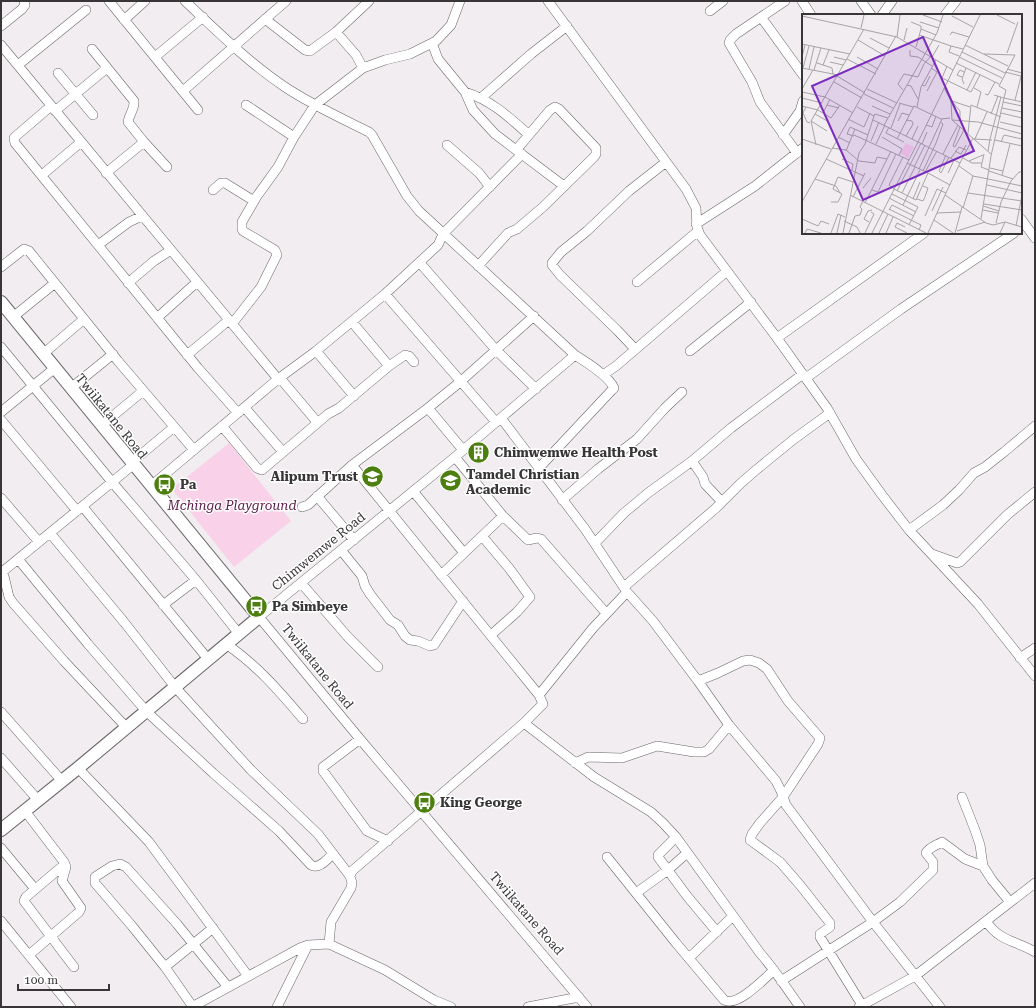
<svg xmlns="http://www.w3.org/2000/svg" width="1036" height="1008" font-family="'Roboto Serif',serif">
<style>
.green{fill:#f9d2e9}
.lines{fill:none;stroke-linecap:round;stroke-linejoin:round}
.minor-casing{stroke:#6a6668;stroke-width:10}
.major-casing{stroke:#6a6668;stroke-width:14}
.minor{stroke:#fff;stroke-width:9}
.major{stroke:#fff;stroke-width:12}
.labels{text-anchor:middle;stroke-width:3;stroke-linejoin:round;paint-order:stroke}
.street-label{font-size:13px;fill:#383637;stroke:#fff}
.poi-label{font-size:13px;font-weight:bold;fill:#383637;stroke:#fff;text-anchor:start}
.park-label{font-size:13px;font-style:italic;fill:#5b1747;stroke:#fff}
.inset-road{fill:none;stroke:#a8a4a6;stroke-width:1}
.view{fill:#7b2cbf;fill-opacity:0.15;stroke:#7b2cbf;stroke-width:2}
.inset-edge{fill:none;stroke:#383637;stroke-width:2}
</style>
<rect width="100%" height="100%" fill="#f2edf0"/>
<path class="green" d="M229,443l62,78 -57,46 -62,-78z"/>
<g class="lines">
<defs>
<path id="minor" d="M109,1l89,109
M185,1c32,30 64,62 100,86 27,18 56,31 84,45l3,3 35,61 12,15 156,144c11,7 34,21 39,33l-2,2 -74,79
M548,1l138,188 10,19 1,19 3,8 77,103 50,70 29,51 26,36 27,35 69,74 57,72
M785,1l-49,33 -6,6 -1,3 23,39 8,20 37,51
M802,1l9,14
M861,1l10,14
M710,11l13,-10
M882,15l10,-14
M945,15l11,-14
M761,17l42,58
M265,19l40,31 5,1 26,-19 33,-31
M124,20l21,-19
M1,26l21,-17 3,-4 -1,-4
M336,32l20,23 7,13
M432,43l6,16 27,33 8,18 22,24 69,52
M1,45l277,334
M92,49l42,52c1,8 -5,13 -6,21l16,20
M155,57l48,-40
M18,65l68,-55
M58,73l35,42
M183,91l103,-90
M465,92c26,8 44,25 64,43
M481,98l50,-44 36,-28
M246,105l48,32
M51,106l-35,30 -2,2 1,5 183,225 40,45
M55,111l52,-43
M783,135l17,-24 3,-10
M447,145l32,28 11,14
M106,173l38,-31 23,25
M42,175l39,-33
M213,190l8,-7h4l29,18
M1021,219l14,19
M696,224l59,-38 48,-38
M98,245l31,-23 13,-6
M420,263l76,87 40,39
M478,266l30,-33 9,-4 26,-22 51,-50 2,-3v-6l-37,-39 -4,-2 -5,3 -33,39
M1,267l23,-18 5,2 89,110 76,89
M637,282l61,-51
M128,283l26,-22 17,-11
M385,294l111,128
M13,317l42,-34
M157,318l40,-36
M352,322l37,44
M232,324l29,-37 16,-32 -2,-5 -32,-19 -1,-2v-7l15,-26 21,-29 16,-30 21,-32 48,-37 22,-8 25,-6 26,-13 15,-16 9,-24
M777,338l147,-105
M1,347l111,135 84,98 43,54
M635,349l-18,-19 -57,-55 -8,-10v-2l9,-11 26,-21 42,-40 37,-29
M316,351l38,45
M690,351l61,-49
M43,354l41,-35
M187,355l42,-35
M575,355l-120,102 -196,160 101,122 227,268
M603,375l13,-9 111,-95
M280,378l37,44
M806,378l95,-69 113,-76
M71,388l42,-34
M245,408l38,44
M428,408l32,-26 74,-66
M1,412l54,-44
M501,418l84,111 42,63 26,29 45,60 31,44 47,56 5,10 5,14 6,8 81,109 67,85
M1,420l76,91
M102,425l41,-34
M222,426l35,42 5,2 66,-56 11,-6 50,-42 16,-11 4,1 5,6
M455,457l48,59 25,24 9,-2 4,1 65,74
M692,461l11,16 2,7 17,18
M132,462l42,-35
M151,486l127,-107 38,-28 69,-57 53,-49 5,-11 79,-80
M413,491l51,62
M317,496l37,44
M1,498l38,44
M562,500l36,-31 39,-30 28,-31 17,-16
M83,507l125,152
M302,507l6,-2 44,-40 76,-57 35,42
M909,530l34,-25 16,-15 15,-17 11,-6 19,-15 31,-26
M50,533l74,89 51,65 76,83 67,64 32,42 2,7 -1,5 -20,34 -2,22
M482,536l27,32 21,29 -13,15 -26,23
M595,543l29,-30 24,-20 44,-32 39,-33 72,-54
M341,550l21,26 3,10 5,8 20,26 8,5 7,11 5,4 8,1 12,5 4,-1 29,-44
M932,554l25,9 3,-1 47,-47 28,-23
M18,559l70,85 58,67 67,62 66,58 32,34c8,5 16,-6 22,-11
M3,572l6,25 4,6 51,58 62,66
M1,573l133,-109
M441,575l62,-59
M301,583l47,54 30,30
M624,587l92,-79 25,-25 15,-13 38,-31 36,-26
M163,605l33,-25
M226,644c31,21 53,47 77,75
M1020,658l15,-10
M698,681l20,-8 25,-12 7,-1 9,3 8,6 21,32 32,37 -2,6 -35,53 -23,26 -8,11 -2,6 30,22 20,23 30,38v4l-10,7v3l42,68
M539,695l54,-67 34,-36
M1,712l61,69
M524,723l70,54 57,35 12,11 13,14 84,116c15,17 27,36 40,54
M360,739l-37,28v4l44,60 21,10
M1,758l37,42
M575,763l13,-6 34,1 35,-12 37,6h10l5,-3 20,-24
M78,768l71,74 99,134
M962,797l13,33 5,15 3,21 9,14 18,22
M25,811l39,51 2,5 -4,14 19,27 -2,4 -50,43
M676,837l-18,18v2l29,39 30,36
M1,848l34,41
M607,857l69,86 48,57c13,8 41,-22 50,-30
M65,864l-39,33 -2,4 50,66
M350,876l2,-5 172,-148 19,-19 -4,-9 -187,-230
M636,893l32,-23 19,-17
M1,921l70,86
M986,921c14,21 29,19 49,31
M689,958l44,-42
M165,967l48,-39
M781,981l92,-59 27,-20 33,-32v-8l-7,-9c3,-6 11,-8 16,-11l23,17 18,7
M192,1007l108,-59 8,-3 21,-1 56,26 49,30 17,7
M193,1007l-28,-40 -33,-41 -37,-43v-6l17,-11 8,-2 6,3 51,57 51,63
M277,1007l31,-62
M528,1007l51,-10
M859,1007l56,-31 120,-93"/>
<path id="major" d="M1,302l258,315 -181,151 -77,62"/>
</defs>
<use href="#minor" class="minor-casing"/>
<use href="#major" class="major-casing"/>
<use href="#minor" class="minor"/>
<use href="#major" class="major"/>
</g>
<defs>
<symbol id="building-disc" viewBox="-11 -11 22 22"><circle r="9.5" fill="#4d7f0f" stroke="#fff"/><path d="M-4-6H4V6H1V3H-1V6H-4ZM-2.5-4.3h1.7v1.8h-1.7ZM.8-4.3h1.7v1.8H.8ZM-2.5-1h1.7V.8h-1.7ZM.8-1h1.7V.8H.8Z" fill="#fff"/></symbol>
<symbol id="school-disc" viewBox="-11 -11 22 22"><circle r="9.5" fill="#4d7f0f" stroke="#fff"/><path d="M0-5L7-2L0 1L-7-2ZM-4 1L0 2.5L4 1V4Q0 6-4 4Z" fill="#fff"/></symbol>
<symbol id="bus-disc" viewBox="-11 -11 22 22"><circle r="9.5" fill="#4d7f0f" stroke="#fff"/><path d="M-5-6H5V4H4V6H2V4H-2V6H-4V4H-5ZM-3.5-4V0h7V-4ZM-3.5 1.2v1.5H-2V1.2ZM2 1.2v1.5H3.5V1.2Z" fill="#fff"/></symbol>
</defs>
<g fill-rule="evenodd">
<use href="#building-disc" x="466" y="440" width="25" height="25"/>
<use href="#school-disc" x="360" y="464" width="25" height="25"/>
<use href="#school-disc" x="438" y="468" width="25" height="25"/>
<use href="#bus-disc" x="152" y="472" width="25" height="25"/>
<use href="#bus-disc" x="244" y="594" width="25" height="25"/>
<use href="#bus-disc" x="412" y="790" width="25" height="25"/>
</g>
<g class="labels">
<g class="street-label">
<text transform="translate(112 416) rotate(51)" y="5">Twiikatane Road</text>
<text transform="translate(318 551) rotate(-39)" y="5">Chimwemwe Road</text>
<text transform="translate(318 666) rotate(51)" y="5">Twiikatane Road</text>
<text transform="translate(527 913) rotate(49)" y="5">Twiikatane Road</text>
</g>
<g class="poi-label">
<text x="494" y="457">Chimwemwe Health Post</text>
<text x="466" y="479">Tamdel Christian<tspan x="466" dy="15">Academic</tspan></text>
<text x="358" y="481" text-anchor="end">Alipum Trust</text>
<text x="180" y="489">Pa</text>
<text x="272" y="611">Pa Simbeye</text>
<text x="440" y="807">King George</text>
</g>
<g class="park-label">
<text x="232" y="510">Mchinga Playground</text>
</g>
</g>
<g transform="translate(802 14)">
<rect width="220" height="220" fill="#f2edf0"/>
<path d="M104,129l8,4 -6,11 -8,-5z" fill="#f9d2e9"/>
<path class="inset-road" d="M121,1l19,7M195,1l18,9M0,2l95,21 56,33M150,2l21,11M109,8l10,4v3M118,8l19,6M59,14l3,-13M117,21l32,11M148,21l2,-3 17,5M95,23l3,-22M68,24l19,10M56,26l27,16M102,26l3,-12M0,30l48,10M163,31l43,21M114,33l5,-18 15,6M108,36v6l8,1 14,9M160,38l43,21M205,39l11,-31M182,40l31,1 -16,31 7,4 -2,8 18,4M157,42l-10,-4 2,-6 12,3M0,43l3,-12M32,43l12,3M55,43l21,12M130,43l7,-12M157,43l43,21M45,45l29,15M28,48l13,3M15,49l15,5 1,6M154,49l43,21M21,51l6,-15M145,52l-5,12 29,14 9,-17M0,54l36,7M1,54l6,-22M7,55l5,-22M205,55l15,4 -7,27M12,56l7,-22M203,58l16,4M35,62l28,17M160,63l-5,-2 3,-5 4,2M32,68l28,16M162,70l-2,-5 4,-11M105,71l4,1 7,13M120,71l3,1 5,-10M142,74l7,13 1,19 39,34M172,74l7,4 -4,15M0,75l11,-19M65,75l30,14M101,76l-5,-6 6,-10 14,3 6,-13 7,-8M165,76l9,-18M125,77l10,-19 -6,-4M0,78l23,5M62,80l29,14M183,80l3,1 7,-13M23,83l28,16M0,84l20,5M149,86l9,11v10M150,87l18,6M201,88l19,4M97,89l14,4M25,91l12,3M0,92l16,4 13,8 9,-13M70,92l18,8M4,93l-3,6 4,9 3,1M55,93l17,9 1,-2 13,4M115,93l4,-20 15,-27M200,94l20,4M21,99l7,-14M199,99l21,5M13,100l14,8M189,100l7,-18M46,105l16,8 6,-14M71,106l45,22 62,-127M104,106l6,1 1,3 -7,12M150,106l26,2 44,12M9,107l53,-92M9,107l5,24M9,107l16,10M96,107l4,-8 7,2M198,108l22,5M82,111l53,-92 6,-18M124,111l6,2 4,-11M87,113l-3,6 18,9M158,113l-7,19 2,1 9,-17M89,114l9,-24M166,119l3,-28 30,12M52,121l55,25M52,122l-7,-2 3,-7 18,8M36,123l12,6M80,123l20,12 -3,6M0,125l29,10M95,125l17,-33 27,13 9,-1M110,125l6,-13M172,125l18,1M173,125l12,-27M188,125l11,-42M193,126l27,6M69,127l8,-19M199,128l3,-7 18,4M74,130l9,-19M120,130l5,-12M30,134l14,2 13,11 16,2 2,-6 10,2M44,137l9,-22M153,137l6,3 5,-9M186,137l2,-12M141,140l15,-29M182,140l-3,13 8,3M149,144l8,-11 7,3M161,144l9,5h9M24,145l38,17M40,145l11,5 -1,6M167,147l14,-6M158,149l13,-25M157,152l14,10 -10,32M112,153l11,-22M188,154l13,3M117,155l23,-50M121,157l13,-28 7,-19 -3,-2M187,157l24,8M123,158l12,-21M126,159l22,12M139,159l-2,-2 7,-16M139,159l8,-16M146,159l6,-13M200,161l8,-31M171,162l15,3M13,165l21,7 4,7M186,165l34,7M185,171l35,8M61,174l8,-10M92,175l22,11 12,-27 -21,-10M92,175l-5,-4 14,-28M70,176l6,2 18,-38M95,177l24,-48M100,179l13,-26M166,179l54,8M90,180l26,13 -9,18M48,181l76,38M51,183l12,-24M87,184l27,14M111,185l7,-17M115,185l6,2 2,-4 3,-9 -5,-2M0,188l94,-166M29,188h7l4,-8 -9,-5 5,-12 15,5M63,189l26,-52M182,190l38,6M101,191l17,-35M181,192l16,5M87,195l32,16 -2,5M87,196l3,-5 22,11M181,196l15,3M130,197l11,-24M135,199l24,-1M123,202l12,-27 9,4M0,205l16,7 3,-5 8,3M179,205l10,-63 13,-58 -10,-3M132,206l19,13M42,207l13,6 3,6M67,208l-5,-3 4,-8 4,-1M194,209l5,-21 10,-21 8,-9h3M214,212l6,-31M103,213l-8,-4 -2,4 12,6M155,217l28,-9M3,219l2,-4 14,4M29,219l7,-19 7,3M35,219l4,-18M41,219l16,-80 6,-9 9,-28M47,219l6,-17 5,-1 2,-6 -2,-2 3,-6M63,219l9,-19 -3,-2M70,219l46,-91 42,21 -15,32 41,28 7,2 12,-3 17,5M77,219l9,-19M84,219l7,-16M126,219l17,-38M153,219l7,-26M198,219l5,-11"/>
<path class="view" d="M121,23l51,114 -111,49 -51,-114z"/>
<rect width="220" height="220" class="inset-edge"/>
</g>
<rect width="1036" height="1008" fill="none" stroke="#383637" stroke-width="4"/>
<path d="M18 984v6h91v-6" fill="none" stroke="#383637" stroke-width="2"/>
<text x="24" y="984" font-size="12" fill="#383637" stroke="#ffffff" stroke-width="3" paint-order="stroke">100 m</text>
</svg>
